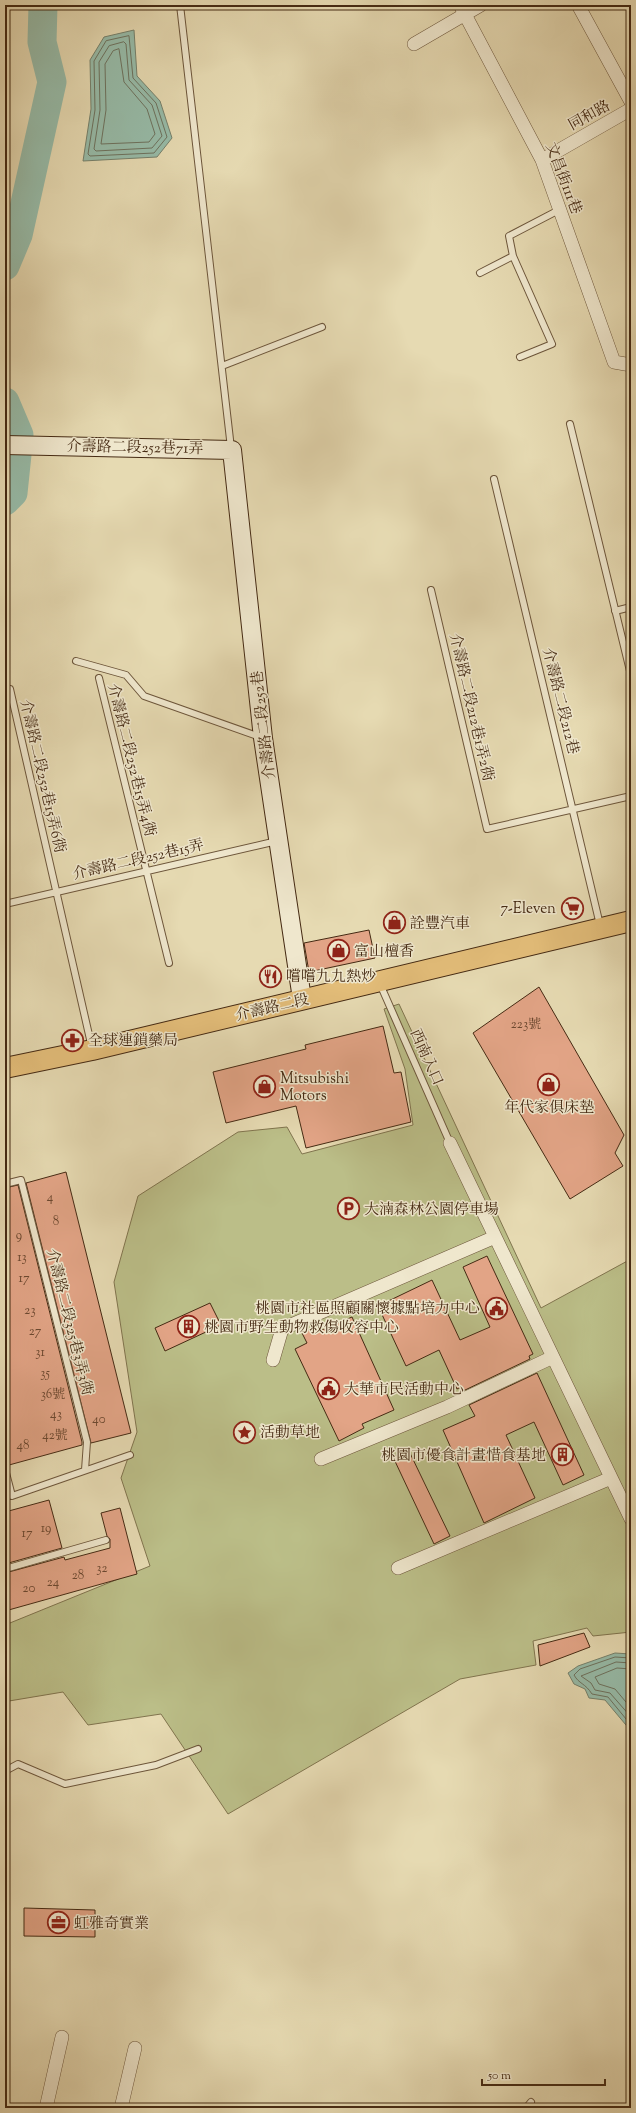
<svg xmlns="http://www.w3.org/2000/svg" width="636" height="2113" font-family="'Sorts Mill Goudy','Noto Serif TC',serif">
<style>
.green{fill:#bbbe88;stroke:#80744e}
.water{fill:#97bba8;stroke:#76816c}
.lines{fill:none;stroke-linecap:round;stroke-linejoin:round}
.shore{stroke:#6e725e;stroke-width:1}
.river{stroke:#97bba8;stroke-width:29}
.building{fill:#e2a486;stroke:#452a13}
.lane-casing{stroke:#6d563b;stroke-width:8}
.street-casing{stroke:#6d563b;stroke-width:14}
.secondary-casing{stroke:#452a13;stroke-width:20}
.primary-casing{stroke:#452a13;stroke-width:22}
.lane{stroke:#efe7cd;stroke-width:6}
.street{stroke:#efe7cd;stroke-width:13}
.secondary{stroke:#efe7cd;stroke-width:18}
.primary{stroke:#e3bd79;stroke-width:20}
.labels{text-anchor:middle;stroke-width:3;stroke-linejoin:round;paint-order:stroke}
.number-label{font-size:13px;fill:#6c4830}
.street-label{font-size:15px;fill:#452a13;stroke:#efe7cd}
.poi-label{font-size:15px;fill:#452a13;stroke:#efe7cd;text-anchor:start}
</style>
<rect width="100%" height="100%" fill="#e6dab2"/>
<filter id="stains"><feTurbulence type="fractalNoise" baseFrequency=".005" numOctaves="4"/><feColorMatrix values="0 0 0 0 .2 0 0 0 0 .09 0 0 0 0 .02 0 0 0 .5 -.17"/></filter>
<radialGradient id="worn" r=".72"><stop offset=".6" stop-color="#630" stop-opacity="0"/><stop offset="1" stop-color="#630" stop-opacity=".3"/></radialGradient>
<path class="green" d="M399,1004l142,304 90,-49v373l-38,4 -6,-8 -54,13 3,24 -76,14 -232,135 -67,-100 -73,11 -25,-33 -54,9 -4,-7v-69l145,-59 -29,-88 16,-46 -23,-150 24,-86 100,-64 49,-5 15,27 111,-29 -8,-56 -21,-60z"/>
<path class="water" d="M134,30l3,46 23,25 12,37 -15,19 -74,4 8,-52 -1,-49 14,-23z
M615,1653l16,1v77l-26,-31 -16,-2 -4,-9 -11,-5 -6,-11 10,-7z"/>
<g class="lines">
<path class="shore" d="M129,36l4,42 23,25 11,34 -13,16 -64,3 -2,-2 7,-44 -1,-49 12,-20z
M124,42l2,2 3,36 23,25 10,31 -10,12 -56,3 -2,-2 6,-39 -1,-48 10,-16z
M119,49l5,33 23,27 8,25 -6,8 -48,2 5,-34 -1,-46 8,-13z
M631,1658l-16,-1 -35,12 -6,6c5,9 11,8 18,19l16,3 23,28
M631,1663l-15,-1 -35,14 10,7 4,7 15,3 21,24
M631,1669l-14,-1 -22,9 4,7 16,5 16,19"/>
<path class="river" d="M5,266l13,-31 34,-153 -10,-40 1,-37
M5,402l14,33 -6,58 -8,8"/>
</g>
<path class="building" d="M369,930l6,28 -66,14 -5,-29z
M539,987l85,148 -9,18 8,13 -53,33 -97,-166z
M383,1026l11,47 7,-1 10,50 -105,26 -10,-42 -70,17 -13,-51 93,-23 -1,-4z
M66,1172l65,261 -40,10 -65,-260z
M18,1185l64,257v3l-73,20 -4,-19v-258z
M487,1256l46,98 -4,2 1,3 -67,32 -2,-4 -4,2 -18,-39 -33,16 -28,-60 54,-26 28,60 30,-13 -27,-60z
M210,1303l11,22 -56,26 -10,-23z
M352,1317l42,93 -32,14 2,4 -25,13 -44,-92 12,-6 -5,-10 13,-6 2,5z
M537,1373l47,102 -21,10 -29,-63 -28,13 29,63 -51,25 -41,-93 32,-14 -6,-11z
M408,1449l42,87 -16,8 -41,-87z
M49,1500l13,48 -57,16v-52z
M120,1508l17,66 -132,37v-38l59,-16 1,3 45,-12v-9l-3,-3 -6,-23z
M584,1633l6,14 -50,19 -2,-21z
M24,1908l71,2v27l-71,-1z"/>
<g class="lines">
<defs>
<path id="lane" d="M180,5l51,443
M480,273l33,-17
M520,357l32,-13 -39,-88 -4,-20 50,-26
M222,366l100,-39
M570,424l61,251
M494,479l106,446
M431,590l56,239 144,-33
M615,611l16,-4
M76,661l50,14 18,21 116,41
M99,678l70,285
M10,689l82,359
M5,904l272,-63
M380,984l70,159
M5,1184l16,-4 66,262 -2,28
M5,1469l7,27 118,-41
M5,1569l101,-29
M5,1771l13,-7 47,20 91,-19 42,-16
M526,2108l5,-6"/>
<path id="street" d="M460,5l82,155 72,202 17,3
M578,5l53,97
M414,44l67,-39
M542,160l89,-51
M450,1143l181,376
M273,1360l9,-31 213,-92
M321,1459l126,-52 106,-50
M398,1568l213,-90
M46,2108l16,-71
M121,2108l14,-60"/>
<path id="secondary" d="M5,445l227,5 31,288 39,261"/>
<path id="primary" d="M5,1068l87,-18 539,-129"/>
</defs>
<use href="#lane" class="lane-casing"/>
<use href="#street" class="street-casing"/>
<use href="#secondary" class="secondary-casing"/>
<use href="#primary" class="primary-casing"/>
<use href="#lane" class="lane"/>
<use href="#street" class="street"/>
<use href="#secondary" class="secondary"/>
<use href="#primary" class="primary"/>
</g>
<defs>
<symbol id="supermarket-ring" viewBox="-11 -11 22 22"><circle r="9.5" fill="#efe7cd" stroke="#8f2418" stroke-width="1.5"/><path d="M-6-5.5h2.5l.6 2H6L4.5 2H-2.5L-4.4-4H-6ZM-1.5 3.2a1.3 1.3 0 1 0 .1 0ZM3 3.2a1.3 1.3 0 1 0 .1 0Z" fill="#8f2418"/></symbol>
<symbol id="shop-ring" viewBox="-11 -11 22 22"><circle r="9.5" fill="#efe7cd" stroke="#8f2418" stroke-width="1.5"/><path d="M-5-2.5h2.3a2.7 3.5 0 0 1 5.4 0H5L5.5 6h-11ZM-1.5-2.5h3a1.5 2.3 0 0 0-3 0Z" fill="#8f2418"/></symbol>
<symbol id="restaurant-ring" viewBox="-11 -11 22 22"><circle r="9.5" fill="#efe7cd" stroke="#8f2418" stroke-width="1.5"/><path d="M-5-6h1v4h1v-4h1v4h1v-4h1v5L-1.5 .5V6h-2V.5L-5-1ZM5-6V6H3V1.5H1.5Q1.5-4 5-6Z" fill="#8f2418"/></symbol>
<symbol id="pharmacy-ring" viewBox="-11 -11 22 22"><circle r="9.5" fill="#efe7cd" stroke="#8f2418" stroke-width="1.5"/><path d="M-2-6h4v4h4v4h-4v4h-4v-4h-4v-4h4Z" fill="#8f2418"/></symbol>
<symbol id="parking-ring" viewBox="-11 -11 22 22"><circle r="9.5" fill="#efe7cd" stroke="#8f2418" stroke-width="1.5"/><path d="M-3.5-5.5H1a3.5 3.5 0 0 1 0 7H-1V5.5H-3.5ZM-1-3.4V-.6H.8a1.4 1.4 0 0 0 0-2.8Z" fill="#8f2418"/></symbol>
<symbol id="civic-ring" viewBox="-11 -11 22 22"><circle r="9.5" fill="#efe7cd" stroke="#8f2418" stroke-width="1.5"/><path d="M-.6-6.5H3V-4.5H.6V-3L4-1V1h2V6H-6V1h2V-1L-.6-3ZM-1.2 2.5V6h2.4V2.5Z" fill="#8f2418"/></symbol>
<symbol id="building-ring" viewBox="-11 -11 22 22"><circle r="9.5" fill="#efe7cd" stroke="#8f2418" stroke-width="1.5"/><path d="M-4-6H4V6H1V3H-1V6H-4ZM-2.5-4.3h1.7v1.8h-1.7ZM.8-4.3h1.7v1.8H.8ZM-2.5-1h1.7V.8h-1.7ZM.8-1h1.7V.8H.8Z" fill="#8f2418"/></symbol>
<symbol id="sight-ring" viewBox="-11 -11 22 22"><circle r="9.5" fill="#efe7cd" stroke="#8f2418" stroke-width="1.5"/><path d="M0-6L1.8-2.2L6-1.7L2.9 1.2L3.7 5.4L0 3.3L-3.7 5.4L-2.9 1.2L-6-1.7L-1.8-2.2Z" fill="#8f2418"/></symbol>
<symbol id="office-ring" viewBox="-11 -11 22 22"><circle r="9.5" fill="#efe7cd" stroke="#8f2418" stroke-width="1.5"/><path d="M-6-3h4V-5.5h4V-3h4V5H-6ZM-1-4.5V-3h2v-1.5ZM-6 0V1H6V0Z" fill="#8f2418"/></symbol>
</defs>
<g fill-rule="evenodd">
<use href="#supermarket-ring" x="560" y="896" width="25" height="25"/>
<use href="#shop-ring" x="382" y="910" width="25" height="25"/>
<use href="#shop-ring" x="326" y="938" width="25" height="25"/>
<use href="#restaurant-ring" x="258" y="964" width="25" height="25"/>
<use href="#pharmacy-ring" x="60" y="1028" width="25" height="25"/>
<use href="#shop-ring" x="536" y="1072" width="25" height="25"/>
<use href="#shop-ring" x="252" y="1074" width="25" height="25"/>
<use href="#parking-ring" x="336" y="1196" width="25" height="25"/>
<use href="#civic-ring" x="484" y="1296" width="25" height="25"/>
<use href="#building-ring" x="176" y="1314" width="25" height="25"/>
<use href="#civic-ring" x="316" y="1376" width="25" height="25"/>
<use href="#sight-ring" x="232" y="1420" width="25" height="25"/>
<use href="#building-ring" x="550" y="1442" width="25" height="25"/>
<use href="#office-ring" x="46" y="1910" width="25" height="25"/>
</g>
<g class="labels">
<g class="number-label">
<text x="526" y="1028">223號</text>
<text x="50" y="1201">4</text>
<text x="56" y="1225">8</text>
<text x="19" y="1239">9</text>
<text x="22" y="1261">13</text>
<text x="24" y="1282">17</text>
<text x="30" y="1314">23</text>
<text x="35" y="1335">27</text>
<text x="40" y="1356">31</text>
<text x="45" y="1377">35</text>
<text x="53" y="1398">36號</text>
<text x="56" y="1418">43</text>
<text x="99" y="1423">40</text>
<text x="55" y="1439">42號</text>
<text x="23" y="1449">48</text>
<text x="46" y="1532">19</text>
<text x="27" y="1537">17</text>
<text x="102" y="1572">32</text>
<text x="78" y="1579">28</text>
<text x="53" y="1586">24</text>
<text x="29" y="1592">20</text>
</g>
<g class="street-label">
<text transform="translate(589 115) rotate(-29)" y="5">同和路</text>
<text transform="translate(564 178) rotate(69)" y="5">文昌街111巷</text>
<text transform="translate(135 447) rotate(1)" y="5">介壽路二段252巷71弄</text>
<text transform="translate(561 701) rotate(76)" y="5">介壽路二段212巷</text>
<text transform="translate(472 707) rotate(77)" y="5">介壽路二段212巷1弄2衖</text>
<text transform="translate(263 725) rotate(-97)" y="5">介壽路二段252巷</text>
<text transform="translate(132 760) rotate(76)" y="5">介壽路二段252巷15弄4衖</text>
<text transform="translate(43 776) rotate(77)" y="5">介壽路二段252巷15弄6衖</text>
<text transform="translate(138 859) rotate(-13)" y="5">介壽路二段252巷15弄</text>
<text transform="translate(272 1007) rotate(-13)" y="5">介壽路二段</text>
<text transform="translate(427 1057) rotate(66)" y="5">西南入口</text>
<text transform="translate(70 1322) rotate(76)" y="5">介壽路二段325巷3弄3衖</text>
</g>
<g class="poi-label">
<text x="556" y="913" text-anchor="end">7-Eleven</text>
<text x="410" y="928">詮豐汽車</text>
<text x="354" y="956">富山檀香</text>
<text x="286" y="981">嚐嚐九九熱炒</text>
<text x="88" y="1045">全球連鎖藥局</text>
<text x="280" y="1083">Mitsubishi<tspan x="280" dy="17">Motors</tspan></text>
<text x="549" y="1112" text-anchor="middle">年代家俱床墊</text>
<text x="364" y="1214">大湳森林公園停車場</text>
<text x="480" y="1313" text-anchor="end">桃園市社區照顧關懷據點培力中心</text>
<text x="204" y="1332">桃園市野生動物救傷收容中心</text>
<text x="344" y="1394">大華市民活動中心</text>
<text x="260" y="1437">活動草地</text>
<text x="546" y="1460" text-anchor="end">桃園市優食計畫惜食基地</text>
<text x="74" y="1928">虹雅奇實業</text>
</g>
</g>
<rect width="636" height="2113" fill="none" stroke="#e6dab2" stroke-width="20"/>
<rect x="6" y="6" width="624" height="2101" fill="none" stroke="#452a13" stroke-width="2"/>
<rect x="10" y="10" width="616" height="2093" fill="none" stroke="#452a13"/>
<path d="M482 2079v6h123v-6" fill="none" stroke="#452a13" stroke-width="2"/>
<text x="488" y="2079" font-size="12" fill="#452a13" stroke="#efe7cd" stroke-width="3" paint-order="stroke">50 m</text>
<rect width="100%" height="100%" filter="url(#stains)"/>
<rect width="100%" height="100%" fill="url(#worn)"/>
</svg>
